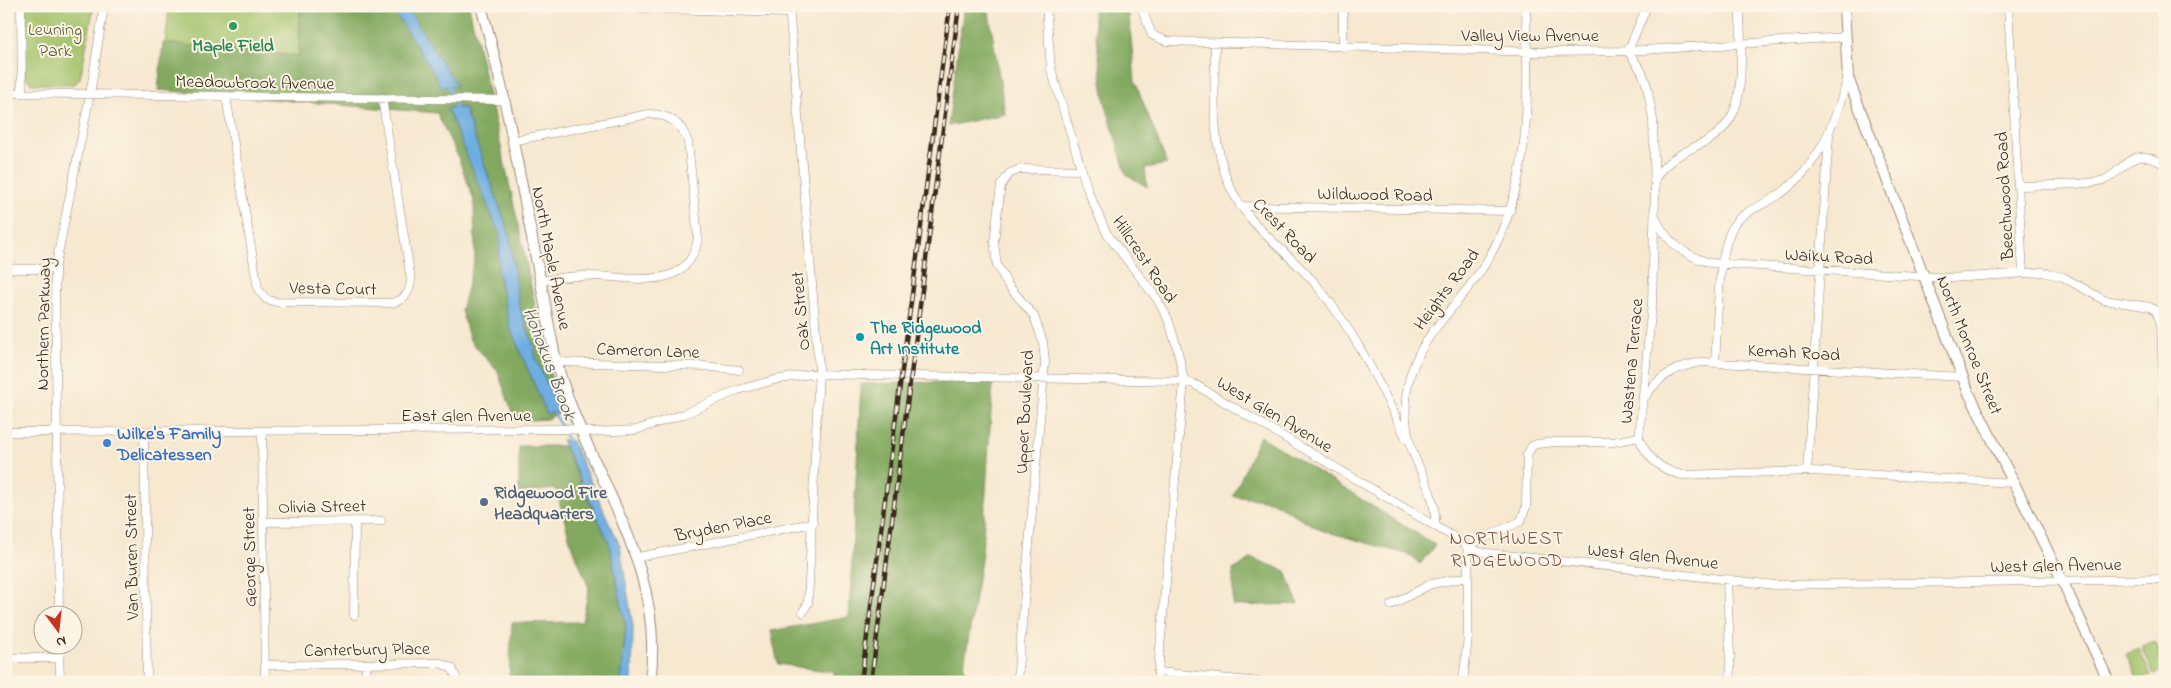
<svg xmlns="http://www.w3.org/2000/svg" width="2171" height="688" font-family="'Indie Flower',sans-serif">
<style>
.green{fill:#a3c36b;stroke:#6f7644}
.forest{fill:#82a95f;stroke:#5e6a3e;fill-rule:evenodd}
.water{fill:#6eaee2;stroke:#546c80}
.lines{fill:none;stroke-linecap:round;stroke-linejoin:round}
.stream{stroke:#6eaee2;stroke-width:2.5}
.minor-casing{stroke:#998977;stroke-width:9}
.major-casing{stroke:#998977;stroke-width:12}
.minor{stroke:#fff;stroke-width:8}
.major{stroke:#fff;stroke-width:10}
.rail-casing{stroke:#3b2a1e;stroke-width:4.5}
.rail{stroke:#fcf5e5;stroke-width:2.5;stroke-dasharray:8;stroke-linecap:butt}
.leisure-dot{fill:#2e9e5b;stroke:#fcf5e5;stroke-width:2}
.culture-dot{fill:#0f9aa8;stroke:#fcf5e5;stroke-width:2}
.shop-dot{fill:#3f7fe0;stroke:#fcf5e5;stroke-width:2}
.service-dot{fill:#5c6f8a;stroke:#fcf5e5;stroke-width:2}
.labels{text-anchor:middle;stroke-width:4;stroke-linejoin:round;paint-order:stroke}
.park-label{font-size:18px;fill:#5a5835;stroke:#fcf5e5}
.street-label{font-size:18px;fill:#3b2a1e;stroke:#fcf5e5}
.leisure-label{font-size:18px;font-weight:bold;fill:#27864d;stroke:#fcf5e5}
.culture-label{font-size:18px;font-weight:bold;fill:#0d838f;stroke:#fcf5e5;text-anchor:start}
.shop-label{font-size:18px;font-weight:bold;fill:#366cbe;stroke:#fcf5e5;text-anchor:start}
.service-label{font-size:18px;font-weight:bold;fill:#4e5e75;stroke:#fcf5e5;text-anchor:start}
.water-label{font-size:19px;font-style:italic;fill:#4d5863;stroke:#fcf5e5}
.neighbourhood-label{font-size:19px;letter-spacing:1px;fill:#7b5445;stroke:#fcf5e5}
</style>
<rect width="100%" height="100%" fill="#fcf5e5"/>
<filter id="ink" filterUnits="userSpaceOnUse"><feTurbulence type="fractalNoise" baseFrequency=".02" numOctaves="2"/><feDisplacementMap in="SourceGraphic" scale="10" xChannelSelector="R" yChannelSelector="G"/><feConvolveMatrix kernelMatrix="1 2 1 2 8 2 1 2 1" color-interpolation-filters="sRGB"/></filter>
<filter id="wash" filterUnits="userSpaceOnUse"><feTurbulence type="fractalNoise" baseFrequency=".0096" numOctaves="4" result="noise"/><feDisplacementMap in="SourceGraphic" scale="20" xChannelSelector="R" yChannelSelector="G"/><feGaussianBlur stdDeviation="1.12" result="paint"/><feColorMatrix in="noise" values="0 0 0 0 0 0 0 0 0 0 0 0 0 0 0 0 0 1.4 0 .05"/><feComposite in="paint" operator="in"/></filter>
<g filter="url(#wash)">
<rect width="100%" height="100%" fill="#f7e8d0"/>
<path class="green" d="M24,6h70l-14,73 -5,5h-44l-7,-10z
M169,6h131l-1,50 -134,-11z
M2155,642l10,28 -11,4 -12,-27z
M2139,649l12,26 -13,6 -12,-27z"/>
<path class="forest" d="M300,6h169c26,118 55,234 76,353 4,17 18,37 15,54l-13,6 -26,2 -8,-6 -15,-43 -28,-32 -9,-30 14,-52 -1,-58 -16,-43 -21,-44 -279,-23 5,-47 136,13zM447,108h17l45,125 10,73 14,38 3,16 23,49 -12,5 -37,-86 -12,-56 2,-37z
M964,6h24l17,108 -57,12z
M1092,6h36l7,75 32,83 -22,4 2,19 -21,-13 -21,-72z
M993,381l-11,173 -18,112 4,16h-134v-10l-56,-8 -7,-33 78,-14 12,-233z
M1260,436l175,109 -15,19 -11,-9 -88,-25 -50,-29 -38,-5z
M519,446h45l45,97 17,84 -5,55h-112l3,-59 70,-1 7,-34 -19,-48 -14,-51 -37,4z
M1252,558l34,13 12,33 -65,2v-36z"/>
<path class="water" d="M391,6h15l51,80 -15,1z
M447,108h17l45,125 10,73 14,38 3,16 23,49 -12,5 -37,-86 -12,-56 2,-37z
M562,440l10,1 48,105 13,80 -1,56h-11l5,-55 -17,-84z"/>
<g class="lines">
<path class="stream" d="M448,84l8,25
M553,410l15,31"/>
</g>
</g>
<g filter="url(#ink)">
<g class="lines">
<defs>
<path id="minor" d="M21,6l1,87
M587,6l201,7
M789,6l30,363 -11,234 -5,9
M1046,6l5,63 37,122 19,43 50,65 11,20 9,28 7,34 -27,301
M1141,6l11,29 14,6 373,11 89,-1 218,-14
M1343,6v41
M2008,6l15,267
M1215,43c0,46 -5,95 13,139 18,45 61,69 90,105 38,46 62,98 88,151
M1628,51l14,21 5,14 6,34 2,74 -3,109 -13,134c7,20 21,33 43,38l130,-4 202,12
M1628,51l19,-45
M6,93l497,7
M226,96l32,193 8,10 10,3 116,1c12,-3 18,-10 19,-23l-29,-182
M512,141l137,-27c20,0 33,10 39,28l10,96c-9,55 -64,39 -104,38 -18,-1 -36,2 -54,5
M1654,180c13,-21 30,-28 51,-38 35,-18 36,-51 36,-86 0,-16 0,-33 -2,-50
M2018,186c22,-1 67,0 86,-6 14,-5 21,-21 35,-23 10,-1 18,3 26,8
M1240,206l270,5
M1655,216c10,26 30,40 56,47l239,15 93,-6 20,5 41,23 46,7 6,4 5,12 4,106
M6,269h49
M557,362l147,4 35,4
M1715,362c3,-35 1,-111 20,-139 10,-13 32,-19 45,-29 40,-28 54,-71 68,-116
M1643,400c14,-23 33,-34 59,-38l260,15
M262,431l3,251
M6,432l564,-3 23,3 43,-2 48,-16 54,-24 36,-10 36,-6 374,7 10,3 285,168 296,33 390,-6
M144,432l3,250
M1807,471l22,-336
M263,522l118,-1
M1435,526c2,-26 -10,-45 -20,-68 -9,-22 -12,-50 -7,-74 11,-51 54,-80 79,-123 46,-78 41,-167 39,-255
M1466,546l55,-25 5,-14 1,-52 5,-9 5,-2 18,-2h58l26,-5
M638,557l175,-34
M1727,579l4,103
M1391,605l40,-21 37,-7
M354,615l1,-94
M59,616l-4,-347 35,-174 14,-89
M59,646l1,36
M6,658h53
M366,664v18
M265,665l175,-2 12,5 6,14
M1158,672l102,10
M1017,682l28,-320 -2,-20 -9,-26 -26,-31 -11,-20 -3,-23 7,-57 9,-12 11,-4 61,1
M1463,682l5,-45v-89"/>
<path id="major" d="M481,6c26,91 41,185 60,277 5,26 9,52 15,77 29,112 111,199 94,322
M1844,6l4,72 120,313 94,189 47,102"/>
</defs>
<use href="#minor" class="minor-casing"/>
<use href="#major" class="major-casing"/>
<use href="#minor" class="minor"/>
<use href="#major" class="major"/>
<defs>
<path id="rail" d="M861,682l89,-676
M871,682l88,-676"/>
</defs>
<use href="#rail" class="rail-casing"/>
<use href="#rail" class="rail"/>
</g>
</g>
<circle class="leisure-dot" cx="233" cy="26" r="5"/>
<circle class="culture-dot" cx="860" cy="337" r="5"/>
<circle class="shop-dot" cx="107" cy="443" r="5"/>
<circle class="service-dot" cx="484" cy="502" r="5"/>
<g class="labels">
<g class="park-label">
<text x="55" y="35">Leuning<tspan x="55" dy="21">Park</tspan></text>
</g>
<g class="street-label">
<text x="1530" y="41">Valley View Avenue</text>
<text transform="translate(255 82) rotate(1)" y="6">Meadowbrook Avenue</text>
<text transform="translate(1375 194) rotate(1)" y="6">Wildwood Road</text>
<text transform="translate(2004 196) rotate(-93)" y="6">Beechwood Road</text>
<text transform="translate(1285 230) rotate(46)" y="6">Crest Road</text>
<text transform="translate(1829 256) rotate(3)" y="6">Waiku Road</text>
<text transform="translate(552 258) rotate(79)" y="6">North Maple Avenue</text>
<text transform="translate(1145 259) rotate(56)" y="6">Hillcrest Road</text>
<text transform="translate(333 288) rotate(1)" y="6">Vesta Court</text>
<text transform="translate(1446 289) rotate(-53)" y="6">Heights Road</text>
<text transform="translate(800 311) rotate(-95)" y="6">Oak Street</text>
<text transform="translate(43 324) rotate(-89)" y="6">Northern Parkway</text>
<text transform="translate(1970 345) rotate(68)" y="6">North Monroe Street</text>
<text transform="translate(648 350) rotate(2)" y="6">Cameron Lane</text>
<text transform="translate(1794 352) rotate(3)" y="6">Kemah Road</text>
<text transform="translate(1631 361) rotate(-85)" y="6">Wastena Terrace</text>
<text transform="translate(1024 412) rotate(-87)" y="6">Upper Boulevard</text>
<text transform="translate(1275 414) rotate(31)" y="6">West Glen Avenue</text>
<text x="466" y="421">East Glen Avenue</text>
<text transform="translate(322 506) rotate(-1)" y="6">Olivia Street</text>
<text transform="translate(723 526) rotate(-11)" y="6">Bryden Place</text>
<text transform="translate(1653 556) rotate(6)" y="6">West Glen Avenue</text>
<text transform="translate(131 557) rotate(-91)" y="6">Van Buren Street</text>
<text transform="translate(249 557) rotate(-91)" y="6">George Street</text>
<text transform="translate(2056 565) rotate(-1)" y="6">West Glen Avenue</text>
<text transform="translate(367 649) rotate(-1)" y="6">Canterbury Place</text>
</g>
<g class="leisure-label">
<text x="233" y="51">Maple Field</text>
</g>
<g class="culture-label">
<text x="870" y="333">The Ridgewood<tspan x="870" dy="21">Art Institute</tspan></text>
</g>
<g class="shop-label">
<text x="117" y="439">Wilke's Family<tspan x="117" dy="21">Delicatessen</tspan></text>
</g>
<g class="service-label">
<text x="494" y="498">Ridgewood Fire<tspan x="494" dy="21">Headquarters</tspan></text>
</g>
<g class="water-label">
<text transform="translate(551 363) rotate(69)" y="7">Hohokus Brook</text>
</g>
<g class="neighbourhood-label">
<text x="1507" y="544">NORTHWEST<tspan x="1507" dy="22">RIDGEWOOD</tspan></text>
</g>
</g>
<rect width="2171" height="688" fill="none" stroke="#fcf5e5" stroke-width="25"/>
<g transform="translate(58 630) rotate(165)"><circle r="24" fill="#fcf5e5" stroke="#afa495"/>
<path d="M0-4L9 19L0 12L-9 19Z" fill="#c8321e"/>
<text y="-8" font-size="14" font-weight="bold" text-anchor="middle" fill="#3b2a1e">N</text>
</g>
</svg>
